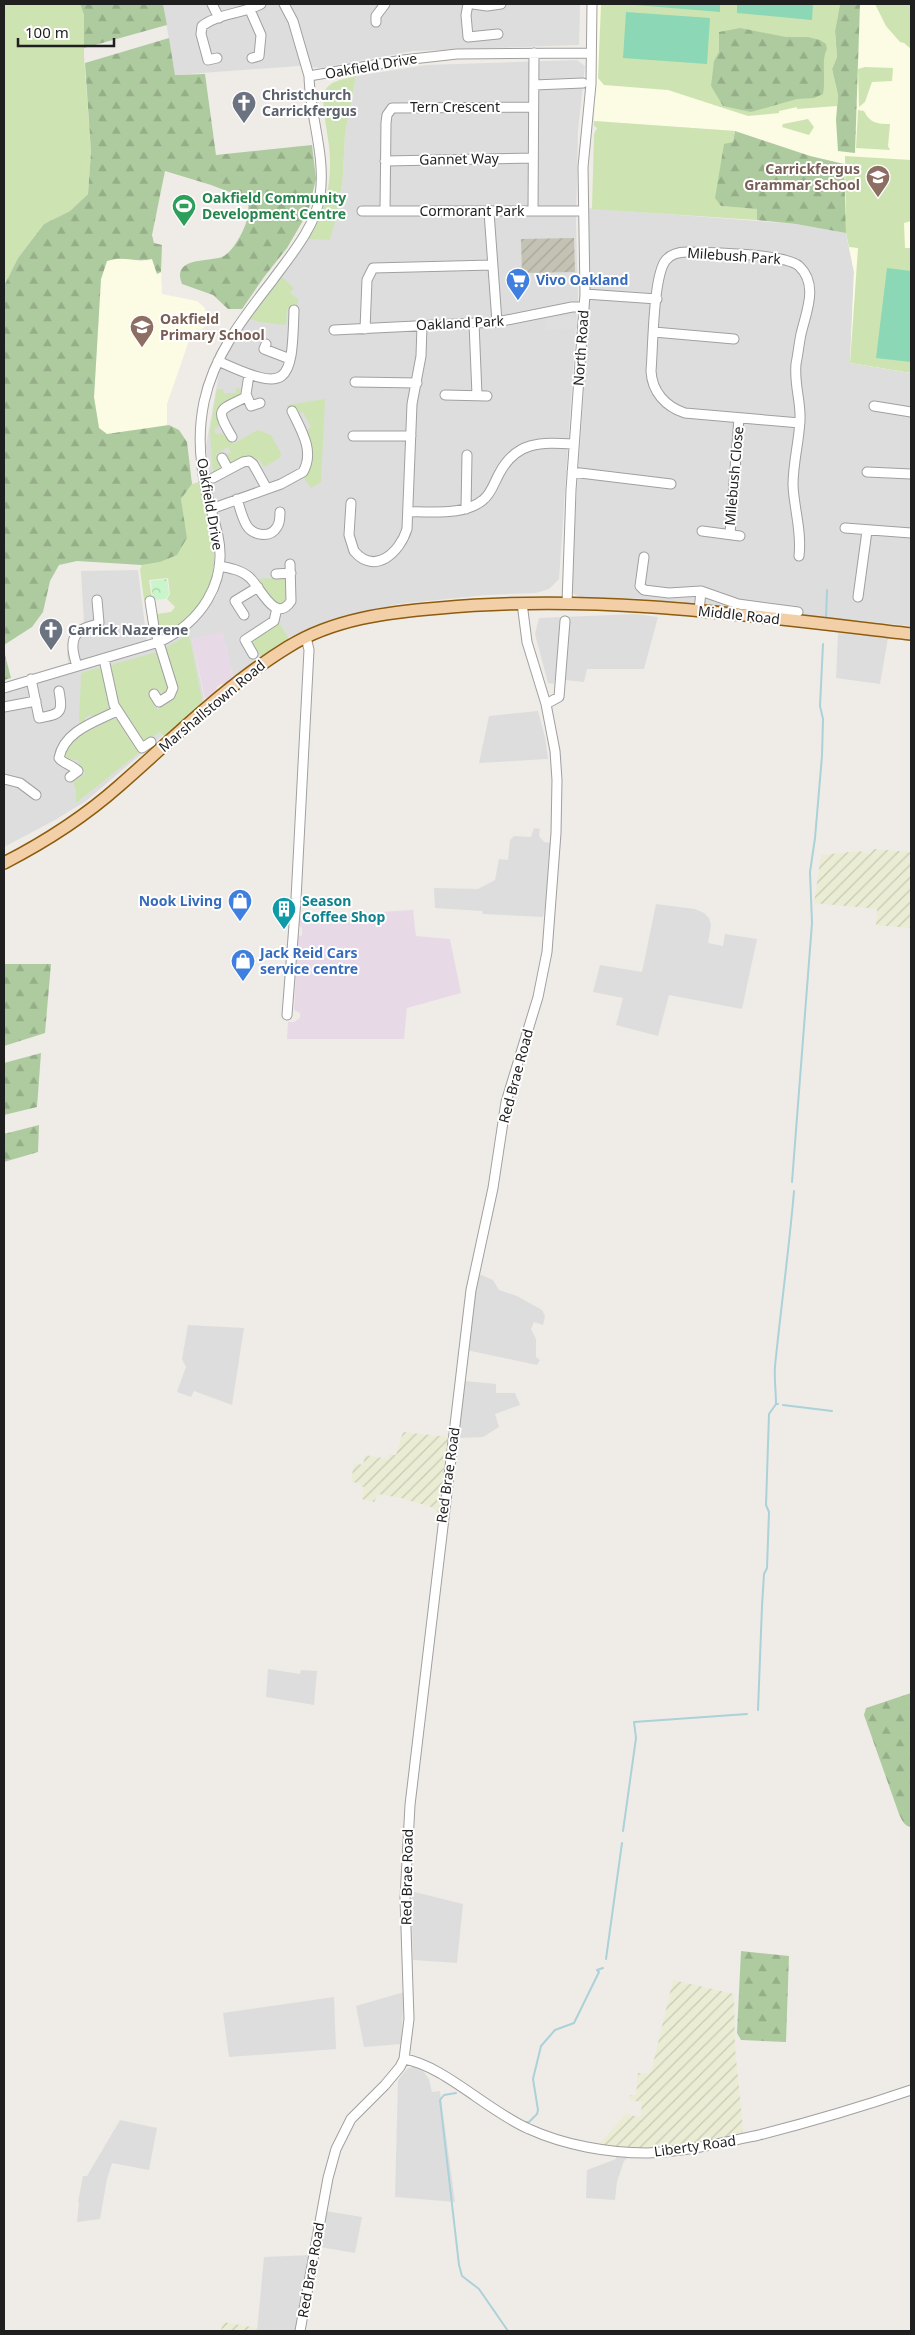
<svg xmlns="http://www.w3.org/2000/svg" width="915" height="2335" font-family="'Noto Sans',sans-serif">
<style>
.residential{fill:#ddd}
.industrial{fill:#e8d9e6}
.education{fill:#fcfbe3}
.construction{fill:url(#construction-furrows)}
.farmland{fill:url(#farmland-furrows)}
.grass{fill:#cde4b2}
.forest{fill:url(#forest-firs)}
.park{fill:url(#park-crowns)}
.pitch{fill:#8cd7b6}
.parking{fill:#dfdfdf}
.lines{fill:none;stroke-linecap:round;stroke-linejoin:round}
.stream{stroke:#abd1d9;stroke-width:2}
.minor-casing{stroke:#a0a0a0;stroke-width:11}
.major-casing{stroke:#8d5c0e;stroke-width:14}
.minor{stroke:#fff;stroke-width:9}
.major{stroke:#f3cfa8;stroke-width:11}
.labels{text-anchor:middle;stroke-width:4;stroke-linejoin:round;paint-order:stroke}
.street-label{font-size:14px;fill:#1f1f1f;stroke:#fff}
.worship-label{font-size:14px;font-weight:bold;fill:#5b616d;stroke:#fff;text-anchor:start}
.education-label{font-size:14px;font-weight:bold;fill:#785e54;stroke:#fff;text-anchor:end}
.leisure-label{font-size:14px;font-weight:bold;fill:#27864d;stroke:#fff;text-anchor:start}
.shop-label{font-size:14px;font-weight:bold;fill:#366cbe;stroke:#fff;text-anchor:start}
.culture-label{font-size:14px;font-weight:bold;fill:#0d838f;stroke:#fff;text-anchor:start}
</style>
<defs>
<pattern id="construction-furrows" width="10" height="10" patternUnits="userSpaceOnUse" patternTransform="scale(1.25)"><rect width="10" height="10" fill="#c3c2b3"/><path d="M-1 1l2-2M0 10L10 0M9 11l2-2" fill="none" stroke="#a7a69a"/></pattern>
<pattern id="farmland-furrows" width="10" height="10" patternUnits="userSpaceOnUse" patternTransform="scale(1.25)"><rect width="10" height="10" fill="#ebecd4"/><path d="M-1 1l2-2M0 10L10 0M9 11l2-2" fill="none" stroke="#c9cab6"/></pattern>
<pattern id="forest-firs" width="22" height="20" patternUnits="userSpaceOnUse" patternTransform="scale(1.25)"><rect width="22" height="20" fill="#aecb9f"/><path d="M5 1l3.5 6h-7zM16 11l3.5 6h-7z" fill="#95ae88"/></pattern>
<pattern id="park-crowns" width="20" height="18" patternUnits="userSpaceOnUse" patternTransform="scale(1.25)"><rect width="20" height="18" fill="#c8f5ca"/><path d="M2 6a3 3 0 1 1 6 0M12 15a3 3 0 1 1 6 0" fill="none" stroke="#abd2ad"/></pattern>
</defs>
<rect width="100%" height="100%" fill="#efece7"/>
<path class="residential" d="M163,4h417l-1,41 -166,6 -93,17 -21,-2 -124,9z
M577,60l8,6 -7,65 -2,93 2,73 -19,282 -10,10 -13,4 -50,2 -88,9 -68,16 -41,17 -33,22 -23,19 -10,-45 -31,6 12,59 -1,3 -117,100 -31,19 -51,27v-153l13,-6 53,-16 -3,-17 2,-16 6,-11 9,-4 -3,-53 57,-1 10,80 22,-8 21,-15 10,-9 16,-23 5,-18 2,-35 -13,-51 -5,-45 13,-73 8,-24 81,-110h22l8,-28 5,-35 2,-42 11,-58 71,-11z
M587,208l209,16 50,9 8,39 -4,91 61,10v253l-276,-28h-54l-7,-4 -4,-4 19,-272z
M635,614l23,3 -14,52h-57l-3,13 -29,-3 -1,5 -6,-1 -13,-49 4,-16z
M838,633l50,5 -8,46 -44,-6z
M538,711l7,26 3,22 -69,4 10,-47z
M534,828l6,1 -1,7 5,6 7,1 -3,19 -1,37 -4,18 -60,-3 -1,-3 -47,-3 -1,-20 44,1 17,-9 4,-21 9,1 2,-20 4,-4 17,1z
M656,904l39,5 9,4 5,5 2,7 -3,18 15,3 2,-12 32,5 -15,70 -73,-14 -11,41 -42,-11 7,-27 -30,-6 7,-27 42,7z
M479,1274l14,6 6,10 18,6 25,14 3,6 -2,9 -9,-3 -3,7 5,10v18l4,3 -3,5 -71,-15 4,-38z
M188,1325l56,3 -12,77 -38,-14 -3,6 -14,-5 9,-25 -4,-8z
M465,1381l31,3v9h19l5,12 -25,9 4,13 -16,10 -26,1z
M268,1669l32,5 1,-4 16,1 -3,34 -48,-8z
M411,1891l52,13 -6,59 -44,-3z
M404,1992l-3,52 -37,3 -8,-41z
M334,1997l2,52 -107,8 -6,-44z
M414,2066l9,5 6,8 3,13 8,-1 15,111 -60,-5 3,-117 9,-11z
M120,2120l37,8 -8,42 -37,-7 -5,16 -7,40 -23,3 2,-19 -1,-1 5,-26h4z
M616,2154l14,2 -6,5 -7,21 -2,18 -29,-2 1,-28 29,-11z
M325,2211l37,6 -7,36 -35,-6z
M312,2255l-14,76h-41l7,-74z"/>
<path class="industrial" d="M223,632l10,46 -7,7 -5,-1 -4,3 -2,7 -10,5 -13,-60z
M413,910l3,26 34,3 11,54 -54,15 -3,31h-117l1,-17h6l6,-4v-5l-6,-3 4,-73 4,-2v-7l-4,-3 1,-8z"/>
<path class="education" d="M596,4h315v369l-61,-10 4,-91 -8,-39 -2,-69 -34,-8 -75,-25 -141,-10z
M119,257l23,4 10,-2 5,15 4,-2 1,22 35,7 7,6 7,16 -20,12 -24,69v22l-60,8 -8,-6 -5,-31 7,-118 6,-18z"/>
<path class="construction" d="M574,238l1,34 -53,1 -1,-34z"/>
<path class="farmland" d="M873,849l38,3v74l-2,2 -33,-3 1,-16 -63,-6 7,-48 38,-4 11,3z
M403,1432l46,5 -10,76 -8,-6 -30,-9 -23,-4 -4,8 -12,-3 2,-12 -4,-1v-3l-9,-1 3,-19 9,2 2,-10 23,4 1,-5 7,1z
M673,1980l61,14 1,54 8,81 -1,5 -47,11 -22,2 -37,2 -38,-4 28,-31 13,3 2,-3 1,-12 -13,-2 1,-5h6l2,-22h12l2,-5z
M223,2322l34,6v3h-36z"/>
<path class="grass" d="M4,4h76l4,11v41l7,96 -3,42 -18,17 -26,13 -26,34 -14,28z
M601,4h239l-5,27 2,26 -5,12 6,26 -1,11 -40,3v-2l-18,4v2l-31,3 -80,-26 -64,-5 -6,-7z
M875,4h36v45l-7,-6 -4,-1 -14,-16z
M865,67l28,1 -1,13 -20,1 -7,20 -6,5 -1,-38z
M356,76l-11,58 -2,42 -5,35 -8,29 -22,-1c18,-29 25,-59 21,-93 -2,-17 -6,-33 -6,-51 5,-15 19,-15 33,-19z
M858,110l6,1c6,12 13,13 26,13l-2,22 2,4 -34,-2z
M808,119l6,8 -5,8 -27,-8 1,-3z
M594,121l141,10 -14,75 37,3 -1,11 -165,-11 2,-75 3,-6 -3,-2z
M845,156l66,4v61l-7,2 1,25h6v125l-61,-10 8,-115 -9,-1 -3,-14z
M282,277l12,11 -4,5 8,6v10h-11l-1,16 -27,-3 -9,-3z
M236,388l5,1c-1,15 -18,24 -23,38l-4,3 3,5 4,-2 5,1 7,10 25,-14 13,5 10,18 -1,5 -16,9 -5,-8 -29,5 -6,-8 7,-4 -3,-5 -12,7 6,13 -1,4 -8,3 -3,-43 7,-42h6l1,4h12z
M325,399l-4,83 -10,6 -8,-11c12,-15 9,-30 4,-47l4,-3 -8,-15 -5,2 -9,-4 -2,-5z
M203,481c9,46 26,100 -15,137 -7,6 -16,14 -26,15l-4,-3 -1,-16 14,-2 4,-5 -8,-8 3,-5 -2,-16 -19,2 3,19 -8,1 -4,-31 2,-4 18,-3 24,-43 -3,-20 11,-15z
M286,577l3,21 -7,7 -10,-3 -14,-23z
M279,623l10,16 -28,18 -9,-16z
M189,634l14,71 -37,33 -6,-6 -17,10 -25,-39 -7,-38 46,-13 11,36 -2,5h-4l-3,-3 -10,6 9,14 20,-18 -13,-44z
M98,668l4,2 7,40 -14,8 -5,-3 -5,3v4l-6,4 2,-53z
M111,719h7l22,33 -64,51v-14l-3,-6 12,-10 -8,-13 -13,-1c-1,-21 32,-31 47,-40z"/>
<path class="forest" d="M80,4h83l4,21 -83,23v-33z
M840,4h20l-5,149 -17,-2 -2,-31 2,-25 -6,-26 5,-12 -2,-26z
M740,28l46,9h22l12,3 6,4 1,5c-6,10 -1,30 -4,45l-9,4 -17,1 -46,13 -28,-6 -12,-20 3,-25 5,-9v-20z
M169,38l6,37 30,-1 11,81 96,-10 4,34 -8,33 -21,36 -23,29 -22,32h-14l-15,-14 -31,-11c-11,-27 26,-22 40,-27 11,-4 25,-31 26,-42 1,-5 0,-11 0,-16l-37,-14 -46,-14 -13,64 2,8 8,2 -1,27 -4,2 -5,-15c-18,4 -27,-4 -45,2l-6,18 -7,118 5,31 8,6 62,-9 10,5 8,12 5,42 -11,15 6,39 -10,17 -17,7 -18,3 -65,-4 -18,4 -9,16 -7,31 -11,15 -28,18v-359l14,-28 26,-34 26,-13 18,-17 3,-42 -6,-89z
M735,131l75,25 34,8 2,69 -50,-9 -39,-4v-11l-36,-3 -6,-8 9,-54 9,-2z
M4,651l7,27 -7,2z
M4,964h47l-6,69 -41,13z
M41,1053l-4,54 -33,8v-52z
M39,1125l-1,27 -34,10v-28z
M911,1693v134c-7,-1 -9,-7 -12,-13l-35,-99 2,-7z
M741,1951l48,5 -3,86 -45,-2 -4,-7z"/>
<path class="park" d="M167,579l2,15 -4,5 -12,1 -2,-19z"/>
<path class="pitch" d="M623,4h97v8z
M737,4h76l-1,16 -75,-7z
M626,12l84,6 -3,46 -84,-6z
M887,268l24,3v91l-35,-4z"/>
<path class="parking" d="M573,315l4,6v7l-31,2 -2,-9z"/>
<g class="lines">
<path class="stream" d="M826,618l1,-28
M792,1182l20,-259 -2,-51 5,-34 7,-82 1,-37 -3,-13 3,-62
M778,1404h-2c0,-13 -2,-26 -1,-38 6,-59 14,-116 19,-175
M783,1405l49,6
M758,1710l4,-104 2,-32 3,-6 2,-56 -3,-7 3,-91 7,-10
M623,1831l13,-93 -2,-16 113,-8
M606,1959l16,-116
M456,2093l-12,2 -4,5 19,165 3,11 17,13 29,42
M524,2122h5l8,-8 1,-4 -5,-31 8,-33 14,-16 19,-7 25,-51 -2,-2 6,-2"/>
<defs>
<path id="minor" d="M212,4l7,14
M284,4l9,17 16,55
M468,4l-2,11 2,22 30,-3
M473,4l14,2 14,-2
M250,10l11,25 -2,21 -7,2
M376,22v-6l9,-12
M217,58l-9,2 -7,-26 1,-8c17,-13 41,-12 59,-22
M534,85l49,-2
M385,161l148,-3
M362,211h221
M385,211l1,-88 1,-8 5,-7 141,-1
M533,211l1,-158
M489,212l8,110
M585,294l72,5
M474,323l3,72
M365,329l2,-49 6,-12 119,-3
M334,330l163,-8 75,-15h12
M654,332l80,7
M266,344l-2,5 26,10
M218,361c70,32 74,25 76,-51
M249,375l-3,19 5,12 9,-3
M355,382l62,1
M445,395l42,1
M874,406l37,6
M353,436h58
M232,437c-17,-29 -14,-26 14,-40
M222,458l6,11
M572,472l99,12
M867,472l44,2
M213,478l30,-16 6,-1 4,3 14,25
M237,499c3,9 5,19 10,27 6,9 23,13 30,1 3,-4 3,-10 3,-15
M351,503l-2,32 5,16c21,25 46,1 53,-22l5,-125 9,-48 1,-30
M211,509l70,-25 22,-12c12,-21 -2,-42 -11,-61
M466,509l1,-54
M409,512c23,-1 55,4 74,-12 8,-6 11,-17 16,-26 17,-33 42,-32 75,-30
M845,528l66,5
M702,531l38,5
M730,534l9,-116
M799,556c3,-25 -5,-47 -6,-71 0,-22 6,-43 7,-65 1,-19 -6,-35 -4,-56 2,-10 3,-20 5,-30 5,-22 18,-49 -2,-68 -13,-12 -91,-14 -112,-14 -8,0 -16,2 -21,8 -13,15 -13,89 -15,111 1,21 15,36 34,42l115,10
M644,557l-4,29 4,4 25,3 32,-2 37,13 60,8
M219,566c11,2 22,4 30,11 11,9 26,48 42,24l-1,-37
M276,574l15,-1
M858,597l9,-66
M150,601l4,26 19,61 -3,7 -11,7 -5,-8
M567,603l4,-113 14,-196 -2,-127 8,-83 1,-80
M699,611l2,-20
M244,615l-9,-14 23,-14
M253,654l-8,-14 29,-19 3,-13
M104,659l10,46 28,43 9,-6
M77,666c-4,-12 -9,-30 6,-37 5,-3 11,-3 16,-6l-2,-23
M31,679l8,39c22,-4 24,-5 20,-27
M4,688l155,-46c41,-19 69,-59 59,-106 -5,-23 -14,-46 -16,-70 -3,-21 -2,-44 2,-64 10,-47 39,-84 68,-121 18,-25 43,-53 48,-85 6,-41 -10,-79 -11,-120l94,-16 54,-6 134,-1
M546,704l13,-7 6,-76
M4,707l32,-6
M70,777l8,-6c-6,-6 -16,-8 -19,-13 5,-27 36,-36 58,-47
M4,779l16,4 16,12
M287,1015l9,-116 13,-249 -3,-13
M404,2059c39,6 85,53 125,70 35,16 79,24 118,24 37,-1 75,-10 112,-18 51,-13 102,-28 152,-45
M300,2331l28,-153 8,-29 15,-30 34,-34 15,-18 4,-8 5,-40 -4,-121 5,-93 61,-515 22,-102 13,-86 32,-105 9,-45 9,-119 1,-53 -2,-29 -9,-47 -19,-62 -5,-39"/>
<path id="major" d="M4,863c41,-21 80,-46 115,-77 55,-48 107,-101 169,-139 45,-28 100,-35 152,-39 158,-15 315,8 471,26"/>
</defs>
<use href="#minor" class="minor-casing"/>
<use href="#major" class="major-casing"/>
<use href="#minor" class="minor"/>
<use href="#major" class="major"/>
</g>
<defs>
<symbol id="church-pin" viewBox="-11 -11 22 30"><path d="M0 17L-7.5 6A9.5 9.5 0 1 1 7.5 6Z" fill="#6b7280" stroke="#fff"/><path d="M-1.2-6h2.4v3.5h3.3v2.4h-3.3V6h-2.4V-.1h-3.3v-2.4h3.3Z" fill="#fff"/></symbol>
<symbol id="school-pin" viewBox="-11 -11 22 30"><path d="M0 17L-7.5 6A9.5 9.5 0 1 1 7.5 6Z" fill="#8d6e63" stroke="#fff"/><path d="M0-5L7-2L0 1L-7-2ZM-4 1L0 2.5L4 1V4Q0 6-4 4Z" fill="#fff"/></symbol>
<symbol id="stadium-pin" viewBox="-11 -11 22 30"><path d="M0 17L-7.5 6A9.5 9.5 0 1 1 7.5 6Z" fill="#2e9e5b" stroke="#fff"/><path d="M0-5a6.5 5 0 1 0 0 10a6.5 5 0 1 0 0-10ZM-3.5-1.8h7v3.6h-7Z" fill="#fff"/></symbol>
<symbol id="supermarket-pin" viewBox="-11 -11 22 30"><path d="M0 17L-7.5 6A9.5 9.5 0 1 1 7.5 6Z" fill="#3f7fe0" stroke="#fff"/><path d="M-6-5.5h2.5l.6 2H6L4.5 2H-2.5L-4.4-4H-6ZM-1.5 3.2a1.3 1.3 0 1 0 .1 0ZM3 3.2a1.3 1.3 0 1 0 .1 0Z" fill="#fff"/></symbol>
<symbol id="shop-pin" viewBox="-11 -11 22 30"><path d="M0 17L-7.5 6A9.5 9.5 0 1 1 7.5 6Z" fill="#3f7fe0" stroke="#fff"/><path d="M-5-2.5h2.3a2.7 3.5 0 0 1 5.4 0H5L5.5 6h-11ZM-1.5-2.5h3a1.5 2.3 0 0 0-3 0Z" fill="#fff"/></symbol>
<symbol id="building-pin" viewBox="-11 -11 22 30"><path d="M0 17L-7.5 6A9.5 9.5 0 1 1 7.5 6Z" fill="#0f9aa8" stroke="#fff"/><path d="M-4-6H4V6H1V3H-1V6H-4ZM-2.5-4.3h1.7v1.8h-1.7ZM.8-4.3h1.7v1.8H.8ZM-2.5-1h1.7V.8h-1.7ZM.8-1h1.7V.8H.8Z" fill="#fff"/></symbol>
</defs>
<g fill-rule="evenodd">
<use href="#church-pin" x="230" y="89" width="28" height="38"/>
<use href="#school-pin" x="864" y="163" width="28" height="38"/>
<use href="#stadium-pin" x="170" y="192" width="28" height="38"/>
<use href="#supermarket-pin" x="504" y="266" width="28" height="38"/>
<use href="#school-pin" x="128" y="313" width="28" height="38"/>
<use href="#church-pin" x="37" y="616" width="28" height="38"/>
<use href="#shop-pin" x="226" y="887" width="28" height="38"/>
<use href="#building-pin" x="270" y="895" width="28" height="38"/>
<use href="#shop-pin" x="229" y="947" width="28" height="38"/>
</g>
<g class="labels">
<g class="street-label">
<text transform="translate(371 66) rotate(-10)" y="5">Oakfield Drive</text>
<text x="455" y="112">Tern Crescent</text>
<text transform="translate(459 159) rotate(-1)" y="5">Gannet Way</text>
<text x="472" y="216">Cormorant Park</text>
<text transform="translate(734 256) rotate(4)" y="5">Milebush Park</text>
<text transform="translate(460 323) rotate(-3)" y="5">Oakland Park</text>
<text transform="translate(581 348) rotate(-86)" y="5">North Road</text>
<text transform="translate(734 476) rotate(-85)" y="5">Milebush Close</text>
<text transform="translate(210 504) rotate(80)" y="5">Oakfield Drive</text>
<text transform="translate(739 615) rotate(6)" y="5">Middle Road</text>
<text transform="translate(212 706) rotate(-40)" y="5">Marshallstown Road</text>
<text transform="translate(516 1076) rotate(-75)" y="5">Red Brae Road</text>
<text transform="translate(448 1475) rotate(-82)" y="5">Red Brae Road</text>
<text transform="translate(407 1877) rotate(-89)" y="5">Red Brae Road</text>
<text transform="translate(695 2146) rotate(-8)" y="5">Liberty Road</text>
<text transform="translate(311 2270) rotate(-80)" y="5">Red Brae Road</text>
</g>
<g class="worship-label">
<text x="262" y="100">Christchurch<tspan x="262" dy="16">Carrickfergus</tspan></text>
<text x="68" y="635">Carrick Nazerene</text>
</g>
<g class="education-label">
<text x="860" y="174">Carrickfergus<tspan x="860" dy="16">Grammar School</tspan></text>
<text x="160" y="324" text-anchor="start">Oakfield<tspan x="160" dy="16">Primary School</tspan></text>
</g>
<g class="leisure-label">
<text x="202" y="203">Oakfield Community<tspan x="202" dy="16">Development Centre</tspan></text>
</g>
<g class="shop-label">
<text x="536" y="285">Vivo Oakland</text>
<text x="222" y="906" text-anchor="end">Nook Living</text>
<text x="260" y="958">Jack Reid Cars<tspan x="260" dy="16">service centre</tspan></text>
</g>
<g class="culture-label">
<text x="302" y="906">Season<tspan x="302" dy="16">Coffee Shop</tspan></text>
</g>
</g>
<rect width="915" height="2335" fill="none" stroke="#1f1f1f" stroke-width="10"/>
<path d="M18 38v8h96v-8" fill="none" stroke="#1f1f1f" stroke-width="2.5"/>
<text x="25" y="38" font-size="15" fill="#1f1f1f" stroke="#ffffff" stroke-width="4" paint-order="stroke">100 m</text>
</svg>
